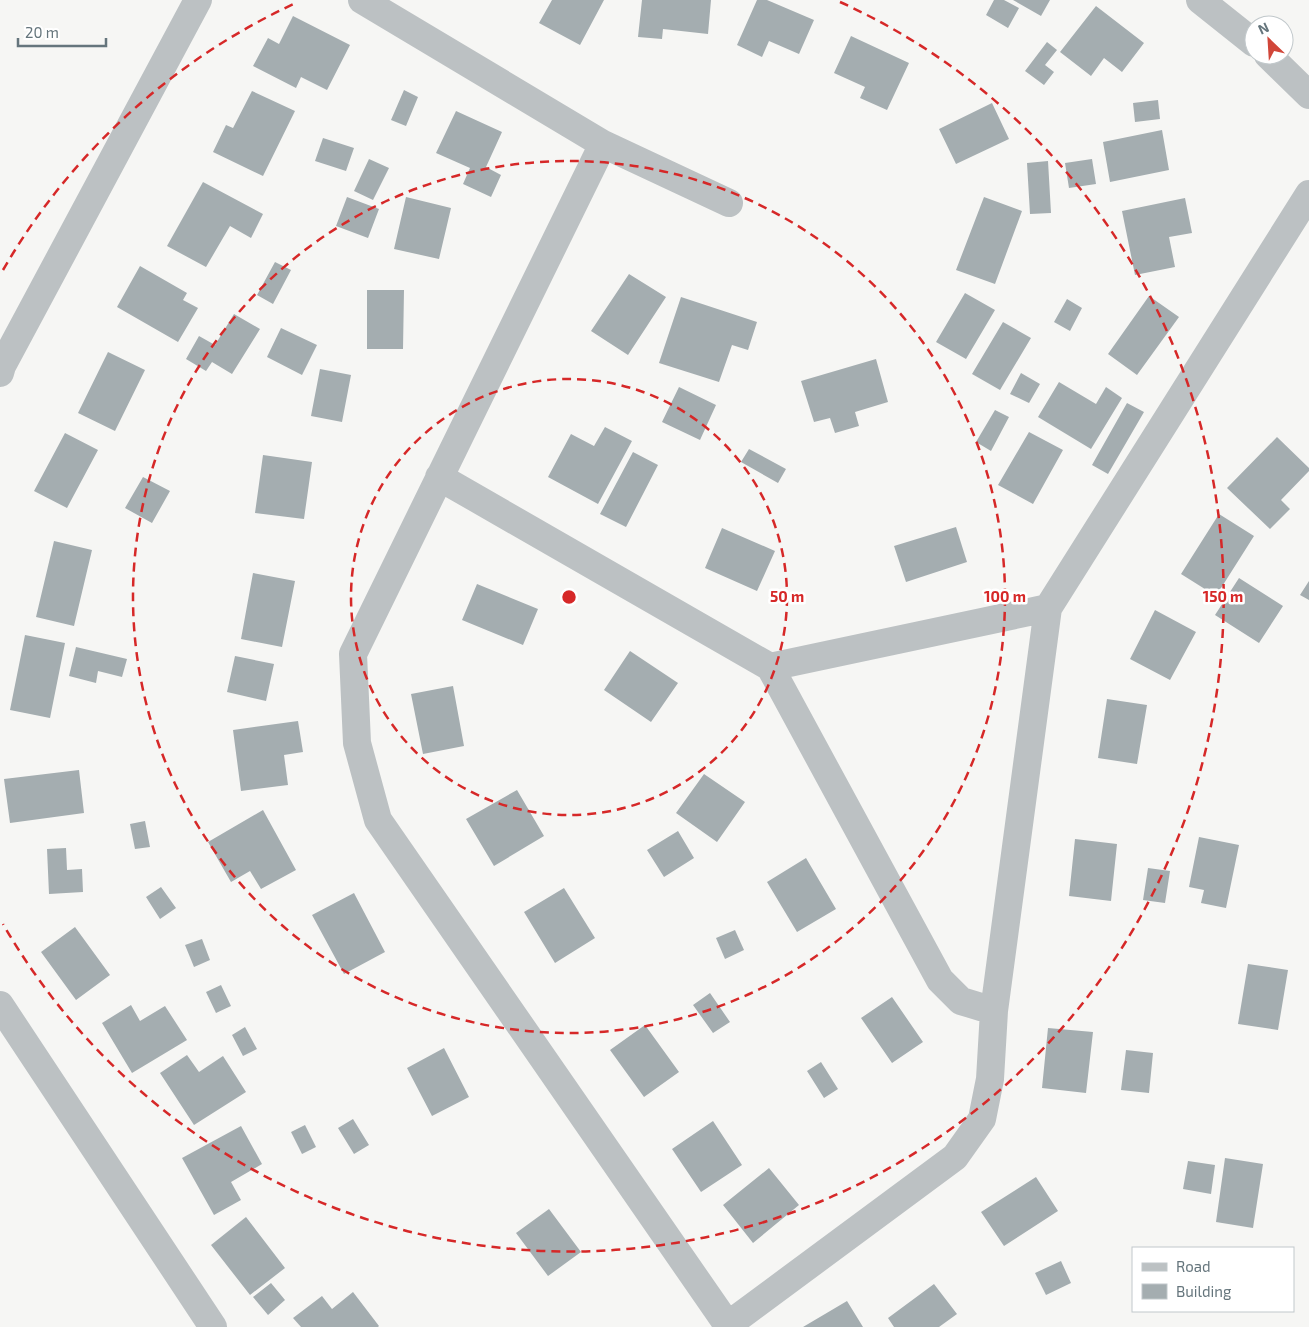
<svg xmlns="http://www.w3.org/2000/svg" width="1309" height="1327" font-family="'Exo 2',sans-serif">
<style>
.building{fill:#a4adb0}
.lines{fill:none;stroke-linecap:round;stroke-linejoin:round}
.street{stroke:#bcc1c3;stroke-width:28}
.ring{fill:none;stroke:#d62828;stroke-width:2.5;stroke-dasharray:9 6}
.centre{fill:#d62828;stroke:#fff;stroke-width:2.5}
.ring-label{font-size:15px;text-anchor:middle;font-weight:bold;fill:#d62828;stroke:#fff;stroke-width:5;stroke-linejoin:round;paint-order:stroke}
</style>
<rect width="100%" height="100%" fill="#f6f6f4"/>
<path class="building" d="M552,0h52l-24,45 -41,-22z
M642,0h69l-3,34 -45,-5 -1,10 -24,-2z
M757,0h10l47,20 -15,34 -30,-13 -7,16 -25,-12z
M994,0h10l15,8 -11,20 -22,-13z
M1013,0h37l-9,16z
M1096,6l48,37 -22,29 -18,-14 -13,18 -31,-24z
M293,16l57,29 -23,45 -26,-13 -5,11 -43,-22 15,-28 11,6z
M851,36l58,27 -22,47 -27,-12 5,-11 -31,-14z
M1047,42l10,8 -12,15 9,7 -10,13 -19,-14z
M404,90l14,7 -12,29 -15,-6z
M252,91l43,20 -32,65 -50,-24 13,-27 7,3z
M1158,100l2,19 -25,3 -2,-19z
M992,103l17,36 -53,25 -17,-35z
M456,111l46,21 -16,35 15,8 -10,22 -28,-13 7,-16 -34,-15z
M1162,130l7,40 -59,12 -7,-40z
M323,138l31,10 -8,23 -31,-10z
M369,159l20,9 -16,32 -19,-9z
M1092,159l4,25 -27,4 -4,-25z
M1048,161l3,52 -21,1 -3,-51z
M203,182l60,32 -12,24 -21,-12 -24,41 -39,-21z
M347,197l32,12 -11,29 -32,-12z
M406,197l45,11 -12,51 -45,-10z
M984,197l38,14 -27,73 -39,-14z
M1185,198l7,35 -23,4 6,30 -40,8 -13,-64z
M275,262l16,8 -18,34 -16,-9z
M140,266l47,27 -4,7 15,8 -20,34 -61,-35z
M629,274l37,23 -38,58 -37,-24z
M367,290h37l-1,59h-36z
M965,293l30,17 -29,49 -30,-17z
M1149,296l30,21 -42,58 -29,-21z
M681,297l76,25 -9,28 -16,-5 -13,37 -60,-19z
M1067,299l15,9 -12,23 -16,-9z
M234,314l26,15 -28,45 -20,-12 -6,9 -20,-12 13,-23 16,9z
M1003,322l28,16 -31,52 -28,-16z
M281,328l36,17 -15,30 -35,-18z
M108,352l37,18 -30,61 -37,-18z
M876,359l12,43 -33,10 4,14 -24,7 -5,-15 -16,4 -13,-41z
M320,369l31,6 -9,47 -31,-6z
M1021,373l19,11 -11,19 -19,-9z
M1059,382l37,22 10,-17 16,11 -31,51 -53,-32z
M679,387l37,18 -16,35 -38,-18z
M1127,403l17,9 -36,62 -16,-9z
M995,410l14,7 -18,34 -15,-9z
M605,427l27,14 -34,63 -50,-27 23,-43 23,12z
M1029,432l34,18 -30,54 -35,-19z
M65,433l33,17 -31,58 -33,-17z
M1277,437l32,31v3l-28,29 9,9 -20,20 -43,-41z
M749,449l37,20 -8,14 -37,-21z
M633,452l25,13 -32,62 -26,-13z
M263,455l49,7 -8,57 -49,-6z
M143,477l27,14 -18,32 -27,-15z
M1219,514l35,22 -38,60 -35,-22z
M956,527l11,35 -61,20 -12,-36z
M722,528l53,23 -18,40 -52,-23z
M54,541l38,9 -18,76 -38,-9z
M253,573l42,8 -13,66 -41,-8z
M1239,578l44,28 -24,37 -44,-28z
M1309,581v19l-9,-5z
M477,584l61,25 -15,36 -61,-25z
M1155,610l41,22 -26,48 -40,-21z
M25,635l40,8 -15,75 -40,-8z
M76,647l51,12 -5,18 -24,-6 -2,12 -27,-7z
M630,651l48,32 -27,39 -47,-32z
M235,656l39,8 -8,37 -39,-9z
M453,686l11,60 -41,8 -12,-60z
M1107,699l40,6 -10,59 -39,-6z
M298,721l5,31 -19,3 4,30 -47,6 -8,-61z
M79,770l5,43 -74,10 -6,-44z
M704,774l41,28 -28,40 -41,-29z
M517,790l27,46 -50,30 -28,-47z
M263,810l33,60 -35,19 -11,-18 -19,11 -23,-40z
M145,821l5,26 -15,2 -5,-25z
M678,831l16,27 -30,19 -17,-27z
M1199,837l40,8 -13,63 -25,-5 3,-13 -15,-3z
M1075,839l42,5 -6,57 -42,-5z
M66,848l1,22 15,-1 1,23 -34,2 -2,-45z
M806,858l30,51 -39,23 -30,-50z
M1148,868l22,3 -5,32 -22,-3z
M161,887l15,21 -16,11 -14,-22z
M564,888l31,50 -40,25 -31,-51z
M354,893l31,59 -41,22 -32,-59z
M75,927l35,48 -34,25 -35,-48z
M735,930l9,20 -19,9 -9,-21z
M202,939l8,21 -16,7 -9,-22z
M1248,964l40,6 -10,60 -40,-6z
M221,985l10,21 -15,7 -10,-21z
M710,993l20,29 -17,11 -20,-28z
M892,997l31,45 -31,21 -31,-45z
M131,1005l9,16 25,-15 22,34 -55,33 -30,-50z
M645,1025l34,47 -35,25 -34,-47z
M245,1027l12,22 -14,7 -11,-21z
M1048,1028l45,4 -7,61 -44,-5z
M444,1048l25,49 -37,19 -25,-48z
M1126,1050l27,3 -4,40 -28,-3z
M187,1055l12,17 24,-16 23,36 -52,33 -34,-52z
M821,1062l17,27 -14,9 -17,-27z
M353,1119l16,26 -15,9 -16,-26z
M713,1121l29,44 -41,27 -29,-43z
M305,1125l11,22 -14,7 -11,-22z
M241,1126l21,38 -31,18 10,18 -27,15 -32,-57z
M1225,1158l38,6 -10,64 -37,-6z
M1188,1161l27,4 -4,29 -28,-5z
M769,1168l30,37 -46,38 -30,-38z
M1036,1177l22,34 -54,35 -23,-34z
M549,1209l32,43 -33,24 -32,-43z
M246,1217l39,51 -35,27 -39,-50z
M1061,1261l10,22 -25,12 -11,-22z
M271,1283l14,17 -17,15 -15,-18z
M934,1284l23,30 -18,13h-45l-6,-9z
M353,1292l26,34 -1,1h-77l-8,-9 29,-22 10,13z
M847,1301l16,26h-60z"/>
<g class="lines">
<path class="street" d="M362,0l241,144 -250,510 4,89 21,77 351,507
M1200,0l54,43
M1268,55l41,40
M603,144l126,59
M0,373l2,-7 196,-366
M439,477l331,190 170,313 21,21 33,10 -4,68 -8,40 -27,38 -227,168
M1048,608l261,-414
M770,667l278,-59 -54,403
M0,1005l213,322"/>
</g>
<g class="ring">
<circle cx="569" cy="597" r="218"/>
<circle cx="569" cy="597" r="436"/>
<path d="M3 270A654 654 0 0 1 298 2M840 2A654 654 0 1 1 3 924"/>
</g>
<circle cx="569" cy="597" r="8" class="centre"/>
<g class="ring-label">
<text x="787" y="602">50 m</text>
<text x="1005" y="602">100 m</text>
<text x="1223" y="602">150 m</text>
</g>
<rect x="1132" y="1247" width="162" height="65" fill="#ffffff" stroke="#c1c8cb"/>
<rect x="1142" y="1263" width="25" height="8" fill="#bcc1c3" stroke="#c1c8cb"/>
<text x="1176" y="1272" font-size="15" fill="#65757c">Road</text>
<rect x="1142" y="1284" width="25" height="15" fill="#a4adb0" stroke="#c1c8cb"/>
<text x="1176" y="1297" font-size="15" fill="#65757c">Building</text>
<g transform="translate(1269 40) rotate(335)"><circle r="24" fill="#ffffff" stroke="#c1c8cb"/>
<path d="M0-4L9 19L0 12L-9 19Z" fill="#d14639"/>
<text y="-8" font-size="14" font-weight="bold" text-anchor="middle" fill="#65757c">N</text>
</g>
<path d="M18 38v8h88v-8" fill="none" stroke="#65757c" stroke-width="2.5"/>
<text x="25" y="38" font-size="15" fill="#65757c" stroke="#ffffff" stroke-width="4" paint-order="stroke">20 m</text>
</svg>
